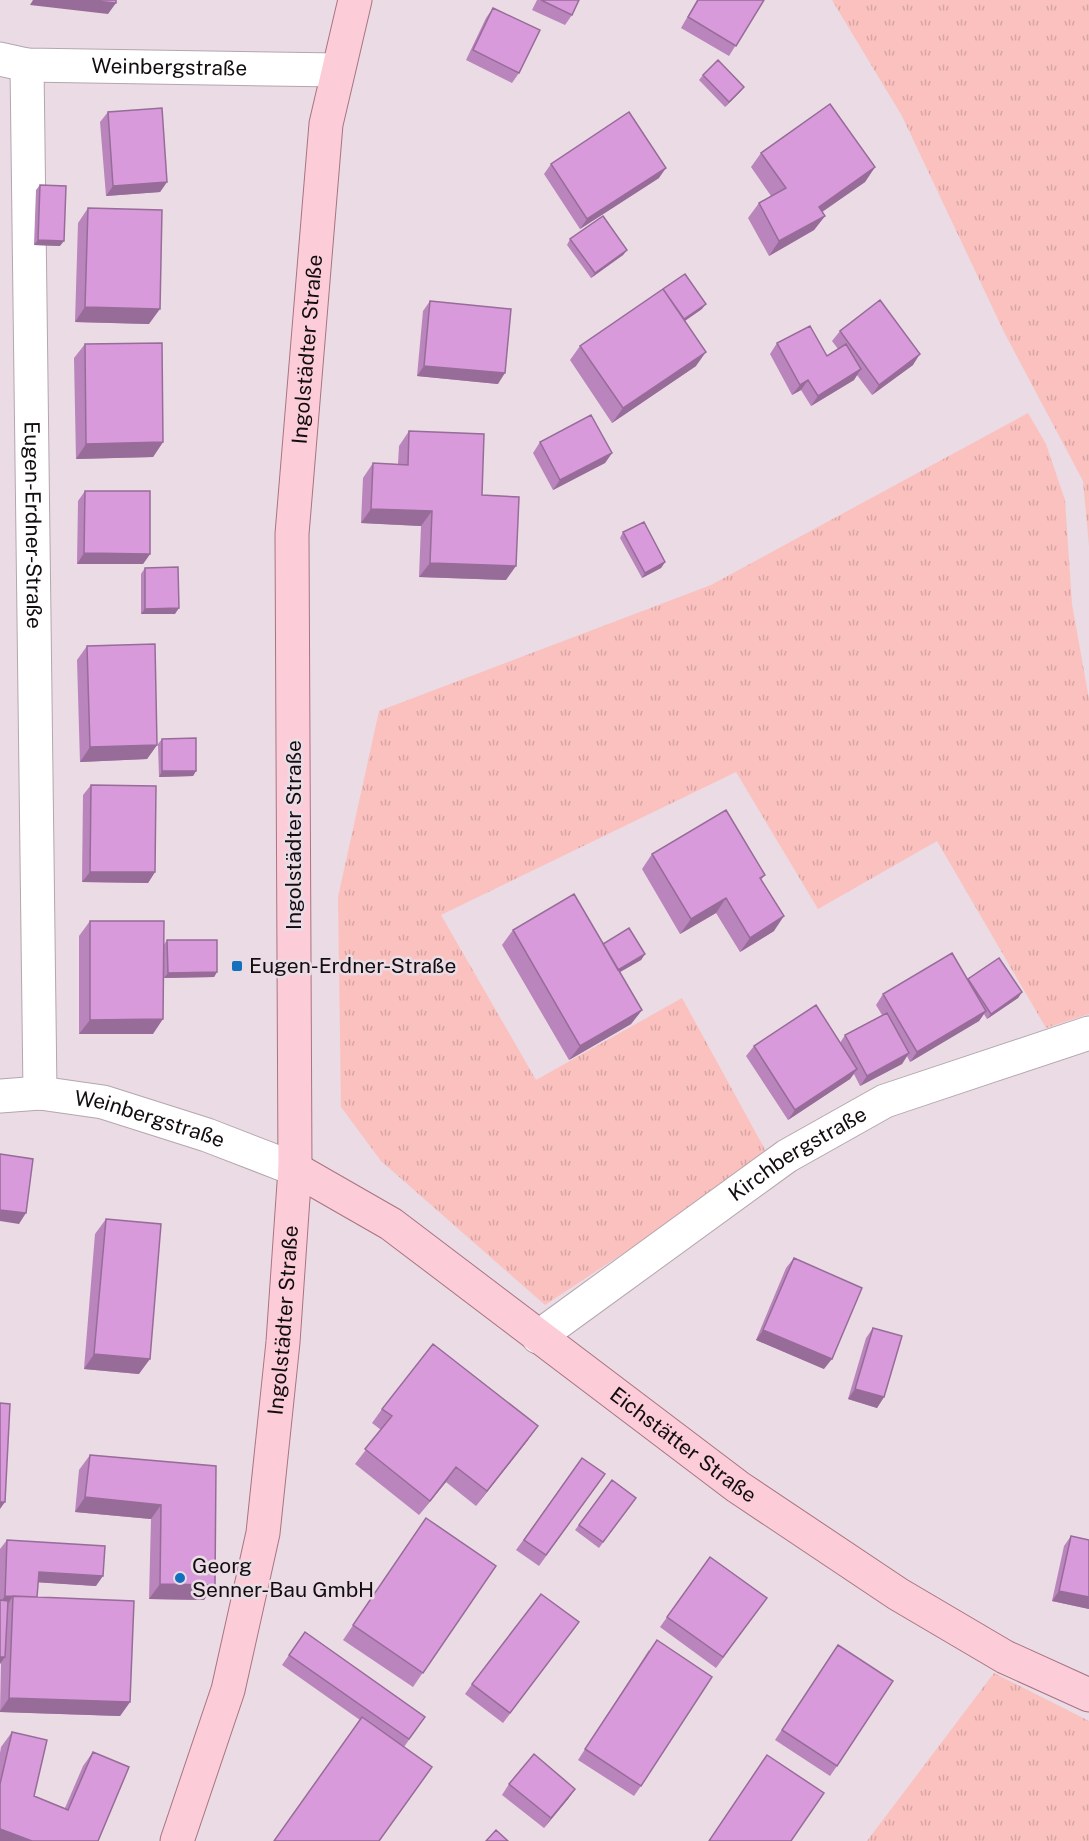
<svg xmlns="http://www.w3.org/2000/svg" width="1089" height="1841" font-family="'Public Sans',sans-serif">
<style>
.grass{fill:url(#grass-tufts)}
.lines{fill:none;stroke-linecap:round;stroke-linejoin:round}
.minor-casing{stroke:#b4a6ad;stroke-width:35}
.major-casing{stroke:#a97482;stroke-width:35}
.minor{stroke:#fff;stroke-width:33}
.major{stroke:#fccdd9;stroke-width:33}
.wall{fill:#ba84bc}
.shaded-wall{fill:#976c99}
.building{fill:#d89adb;stroke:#976c99;stroke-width:1.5}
.poi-dot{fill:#1270bd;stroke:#eadbe4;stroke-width:2}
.labels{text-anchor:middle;stroke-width:5;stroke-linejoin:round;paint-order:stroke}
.street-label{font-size:21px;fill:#120e10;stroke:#eadbe4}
.poi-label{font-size:21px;fill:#120e10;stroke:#eadbe4;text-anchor:start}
</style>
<defs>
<pattern id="grass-tufts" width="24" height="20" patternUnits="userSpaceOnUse" patternTransform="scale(1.5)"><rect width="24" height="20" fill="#fbc1bf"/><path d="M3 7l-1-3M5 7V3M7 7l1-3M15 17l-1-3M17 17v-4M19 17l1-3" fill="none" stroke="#d6a5a3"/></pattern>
</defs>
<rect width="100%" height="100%" fill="#eadbe4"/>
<path class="grass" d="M832,0h257v546l-6,-65 -79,-149 -102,-216z
M1028,413l18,31 19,56 7,104 17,95v315l-43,14 -109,-187 -119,68 -82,-137 -295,143 95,165 146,-82 87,159 -224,148 -164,-144 -40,-54 -3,-210 41,-186 332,-126z
M994,1673l95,48v120h-222z"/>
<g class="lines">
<defs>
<g id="minor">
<path id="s1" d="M0,59l27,6 311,5"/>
<path id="s2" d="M27,65l13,1028"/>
<path id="s3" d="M0,1096l40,-3 63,9 104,33 88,34"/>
<path id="s4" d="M538,1337l249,-181 98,-55 204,-68"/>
</g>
<g id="major">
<path id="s5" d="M295,1169l96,55 347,263 160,107 107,63 84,38"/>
<path id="s6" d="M177,1841l51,-151 35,-157 20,-191 12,-173 -3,-635 34,-410 29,-124"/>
</g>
</defs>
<use href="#minor" class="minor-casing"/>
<use href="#major" class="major-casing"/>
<use href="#minor" class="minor"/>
<use href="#major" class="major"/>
</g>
<path class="wall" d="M537,0h42l-7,15 -7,10 -33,-15z
M697,0h67l-35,56 -48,-28z
M493,8l26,65 -7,10 -46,-23 20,-42z
M703,75l41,12 -4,5 -15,15 -26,-27z
M108,112l59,70 -7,10 -54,4 -6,-74z
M761,153l114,14 -10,15 -43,30 3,4 -11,14 -45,26 -21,-38 11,-15 12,-7 -20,-29z
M551,164l108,14 -79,51 -36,-55z
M40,185l20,61 -26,-1 2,-55z
M88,208l61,116 -74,-2 3,-99z
M570,239l57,11 -4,5 -32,23 -24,-33z
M430,301l68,83 -81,-8 6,-65z
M702,309l-17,12 11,45 -84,57 -42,-63 10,-14z
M840,331l73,34 -41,30 -15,-20 -3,5 -43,26 -10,-16 -9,5 -22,-41 7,-11 50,13 11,-7 -6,-8z
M85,344l78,98 -10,15 -77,2 -2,-101z
M409,431l73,64 24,85 -87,-3 2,-51 -60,-3 2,-45 10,-15 25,1 1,-18z
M540,442l72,11 -7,10 -52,27 -20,-37z
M85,491l65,63 -7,10h-66l1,-63z
M623,532l42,30 -4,6 -19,10 -22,-40z
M145,568l30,46h-34v-40z
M87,646l70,99 -10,14 -67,3 -3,-102z
M162,739l34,32 -3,5 -34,1 -1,-33z
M91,785l64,87 -7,11 -66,-1 1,-87z
M652,854l113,21 -4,5 13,51 -34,21 -24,-39 -36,21 -38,-65z
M90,921l63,113h-74v-98z
M513,930l90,14 42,10 -4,6 -21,12 22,38 -11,14 -62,36 -67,-115z
M167,940l50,32 -3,5 -50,1 -1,-32z
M968,979l54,13 -4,6 -31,21 -3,-5 -5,7 -69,41 -3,-6 -5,8 -42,22 -6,-12 -4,5 -62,41 -42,-64 8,-10 86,-3 5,-8 37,-20 -6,-10 7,-11z
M106,1219l33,155 -55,-5 11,-135z
M794,1258l30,111 -68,-29 30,-72z
M873,1328l11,69 -7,11 -29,-9 18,-61z
M382,1409l146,31 -52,66 -30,-24 -27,33 -64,-51 26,-34 -9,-7z
M90,1455l126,11 -12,134 -55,-1 2,-80 -76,-7 4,-42z
M582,1458l23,16 -66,92 -23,-16z
M612,1480l24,18 -37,50 -24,-18z
M426,1518l70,48 -83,121 -70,-47z
M1071,1536l18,73 -37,-8 12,-55z
M7,1540l89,46 -58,-4 -1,15 93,105 -10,14 -120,-4 1,-50 -1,2v-115z
M710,1557l57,41 -51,70 -56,-41z
M579,1622l-76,101 -38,-29 7,-10z
M305,1632l120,85 -21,30 -44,-27 -78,-55z
M649,1650l-8,136 -7,10 -56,-36z
M831,1655l6,111 -7,10 -55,-36z
M12,1732l22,64 31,12 18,-42 10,-14 5,89h-98v-88l1,-6z
M509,1784l66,5 -7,10 -24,29 -42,-33z"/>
<path class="shaded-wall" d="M33,0h52l31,3 -8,11 -78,-9z
M744,87l-4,5 -15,15 4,-5z
M875,167l-10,15 -56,39 10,-14z
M666,168l-7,10 -79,51 7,-10z
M167,182l-7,10 -54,4 7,-10z
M825,216l-11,14 -45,26 10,-15z
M38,240l26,1 -4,5 -26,-1z
M627,250l-4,5 -32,23 4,-5z
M706,304l-4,5 -28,19 4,-5z
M85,307l75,2 -11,15 -74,-2z
M706,352l-10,14 -84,57 11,-15z
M920,354l-7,11 -41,30 7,-10z
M424,366l81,7 -7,11 -81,-8z
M861,369l-7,11 -43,26 7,-10z
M808,380l-7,10 -9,5 8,-10z
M163,442l-10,15 -77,2 10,-15z
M612,453l-7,10 -52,27 7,-10z
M371,509l61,2 -11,15 -60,-3z
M84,553l66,1 -7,10h-66z
M665,562l-4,6 -19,10 3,-5z
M430,563l86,3 -10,14 -87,-3z
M179,608l-4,6h-34l4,-5z
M157,745l-10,14 -67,3 10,-15z
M162,771h34l-3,5 -34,1z
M90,872h65l-7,11 -66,-1z
M726,898l-10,15 -36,21 11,-15z
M784,916l-10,15 -34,21 10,-14z
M645,954l-4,6 -28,16 3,-5z
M217,972l-3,5 -50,1 4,-5z
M1022,992l-4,6 -31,21 4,-5z
M642,1010l-11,14 -62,36 11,-14z
M986,1011l-7,10 -69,41 7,-10z
M163,1019l-10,15h-74l11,-14z
M909,1053l-7,11 -42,22 7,-10z
M857,1069l-7,10 -62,41 7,-10z
M0,1210l26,3 -7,11 -19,-3z
M763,1330l69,29 -8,10 -68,-29z
M94,1354l56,5 -11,15 -55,-5z
M855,1389l29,8 -7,11 -29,-9z
M538,1426l-10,14 -52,66 11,-15z
M456,1467l-10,15 -27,33 11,-14z
M85,1497l76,8 -10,14 -76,-7z
M0,1502h5l-5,7z
M39,1572l64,4 -7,10 -64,-4z
M160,1584l55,1 -11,15 -55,-1z
M1059,1591l30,6v12l-37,-8z
M5,1596h8l-7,11 -6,-4z
M0,1657h5l-5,7z
M9,1698l121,4 -10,14 -120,-4v-1z
M575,1789l-7,10 -24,29 7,-10z
M0,1829l32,12h-32z"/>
<path class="building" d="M85,0h31v3z
M541,0h38l-7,15z
M698,0h66l-28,46 -48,-29z
M493,8l47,22 -21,43 -46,-23z
M718,60l26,27 -15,15 -26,-27z
M830,104l45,63 -56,40 6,9 -46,25 -20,-38 27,-15 -25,-35z
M162,108l5,74 -54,4 -5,-74z
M629,112l37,56 -79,51 -36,-55z
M40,185l26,1 -2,55 -26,-1z
M88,208l74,2 -2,99 -75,-2z
M603,216l24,34 -32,23 -25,-34z
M685,274l21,30 -22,15 -21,-30z
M663,289l43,63 -83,56 -43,-62z
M880,300l40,54 -41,31 -39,-54z
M430,301l81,8 -6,64 -81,-7z
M810,326l17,30 19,-12 15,25 -43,27 -10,-16 -8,5 -23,-42z
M162,343l1,99 -77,2 -1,-100z
M591,415l21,38 -52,27 -20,-38z
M409,431l75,3 -2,61 37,2 -3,69 -86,-3 2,-52 -61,-2 2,-46 35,2z
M85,491h65v63l-66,-1z
M644,522l21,40 -20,11 -22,-41z
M178,567l1,41 -34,1v-41z
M155,644l2,101 -67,2 -3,-101z
M196,738v33h-34v-32z
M91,785l65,1 -1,86h-65z
M726,810l39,65 -5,3 24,38 -34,22 -24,-40 -35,21 -39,-65z
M574,894l68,116 -62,36 -67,-116z
M90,921h74l-1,98 -73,1z
M629,928l16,26 -27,16 -15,-26z
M167,940h50v32l-49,1z
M952,953l34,58 -69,41 -34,-58z
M999,958l23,34 -31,22 -23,-35z
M816,1005l41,64 -62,41 -41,-64z
M887,1013l22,40 -42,23 -22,-41z
M0,1154l33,5 -7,54 -26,-3z
M106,1219l55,5 -11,135 -56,-5z
M794,1258l68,30 -30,71 -69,-29z
M873,1328l29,8 -18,61 -29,-8z
M433,1344l105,82 -51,65 -31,-24 -26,34 -65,-52 27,-33 -10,-7z
M0,1403l10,1 -5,98h-5z
M90,1455l126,11 -1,119 -55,-1 1,-79 -76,-8z
M582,1458l23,16 -59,81 -22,-15z
M612,1480l24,18 -33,44 -24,-17z
M426,1518l70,48 -73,107 -70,-48z
M1071,1536l18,4v57l-30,-6z
M7,1540l98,6 -2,30 -64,-4 -2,25 -32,-1z
M710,1557l57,41 -44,59 -56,-40z
M541,1594l38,28 -69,91 -38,-29z
M13,1596l121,5 -4,101 -121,-4z
M0,1600l8,1 -3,56h-5z
M305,1632l120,85 -16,22 -120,-84z
M657,1640l55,37 -71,109 -56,-37z
M838,1645l55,36 -56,85 -55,-36z
M362,1717l70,50 -53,74h-105z
M12,1732l35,8 -13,56 34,14 25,-58 36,15 -31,74h-66l-32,-12v-45z
M534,1754l41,35 -24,29 -42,-34z
M767,1755l57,38 -33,48h-82z
M496,1830l12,11h-22z"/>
<g class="poi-dot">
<rect x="231" y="960" width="12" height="12" rx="3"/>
<circle cx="180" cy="1578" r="6"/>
</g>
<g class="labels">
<g class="street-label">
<text dy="7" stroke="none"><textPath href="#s1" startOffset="170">Weinbergstraße</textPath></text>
<text dy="7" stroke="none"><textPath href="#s6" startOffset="1506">Ingolstädter Straße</textPath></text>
<text dy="7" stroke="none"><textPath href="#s2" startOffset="460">Eugen-Erdner-Straße</textPath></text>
<text transform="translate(294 835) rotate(-90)" y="7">Ingolstädter Straße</text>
<text dy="7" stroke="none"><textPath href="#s3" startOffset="153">Weinbergstraße</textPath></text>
<text dy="7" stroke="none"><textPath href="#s4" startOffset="318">Kirchbergstraße</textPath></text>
<text dy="7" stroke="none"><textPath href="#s6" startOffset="534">Ingolstädter Straße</textPath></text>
<text dy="7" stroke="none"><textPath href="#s5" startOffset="477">Eichstätter Straße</textPath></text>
</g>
<g class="poi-label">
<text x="249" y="973">Eugen-Erdner-Straße</text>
<text x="192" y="1573">Georg<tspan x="192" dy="24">Senner-Bau GmbH</tspan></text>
</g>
</g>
</svg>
